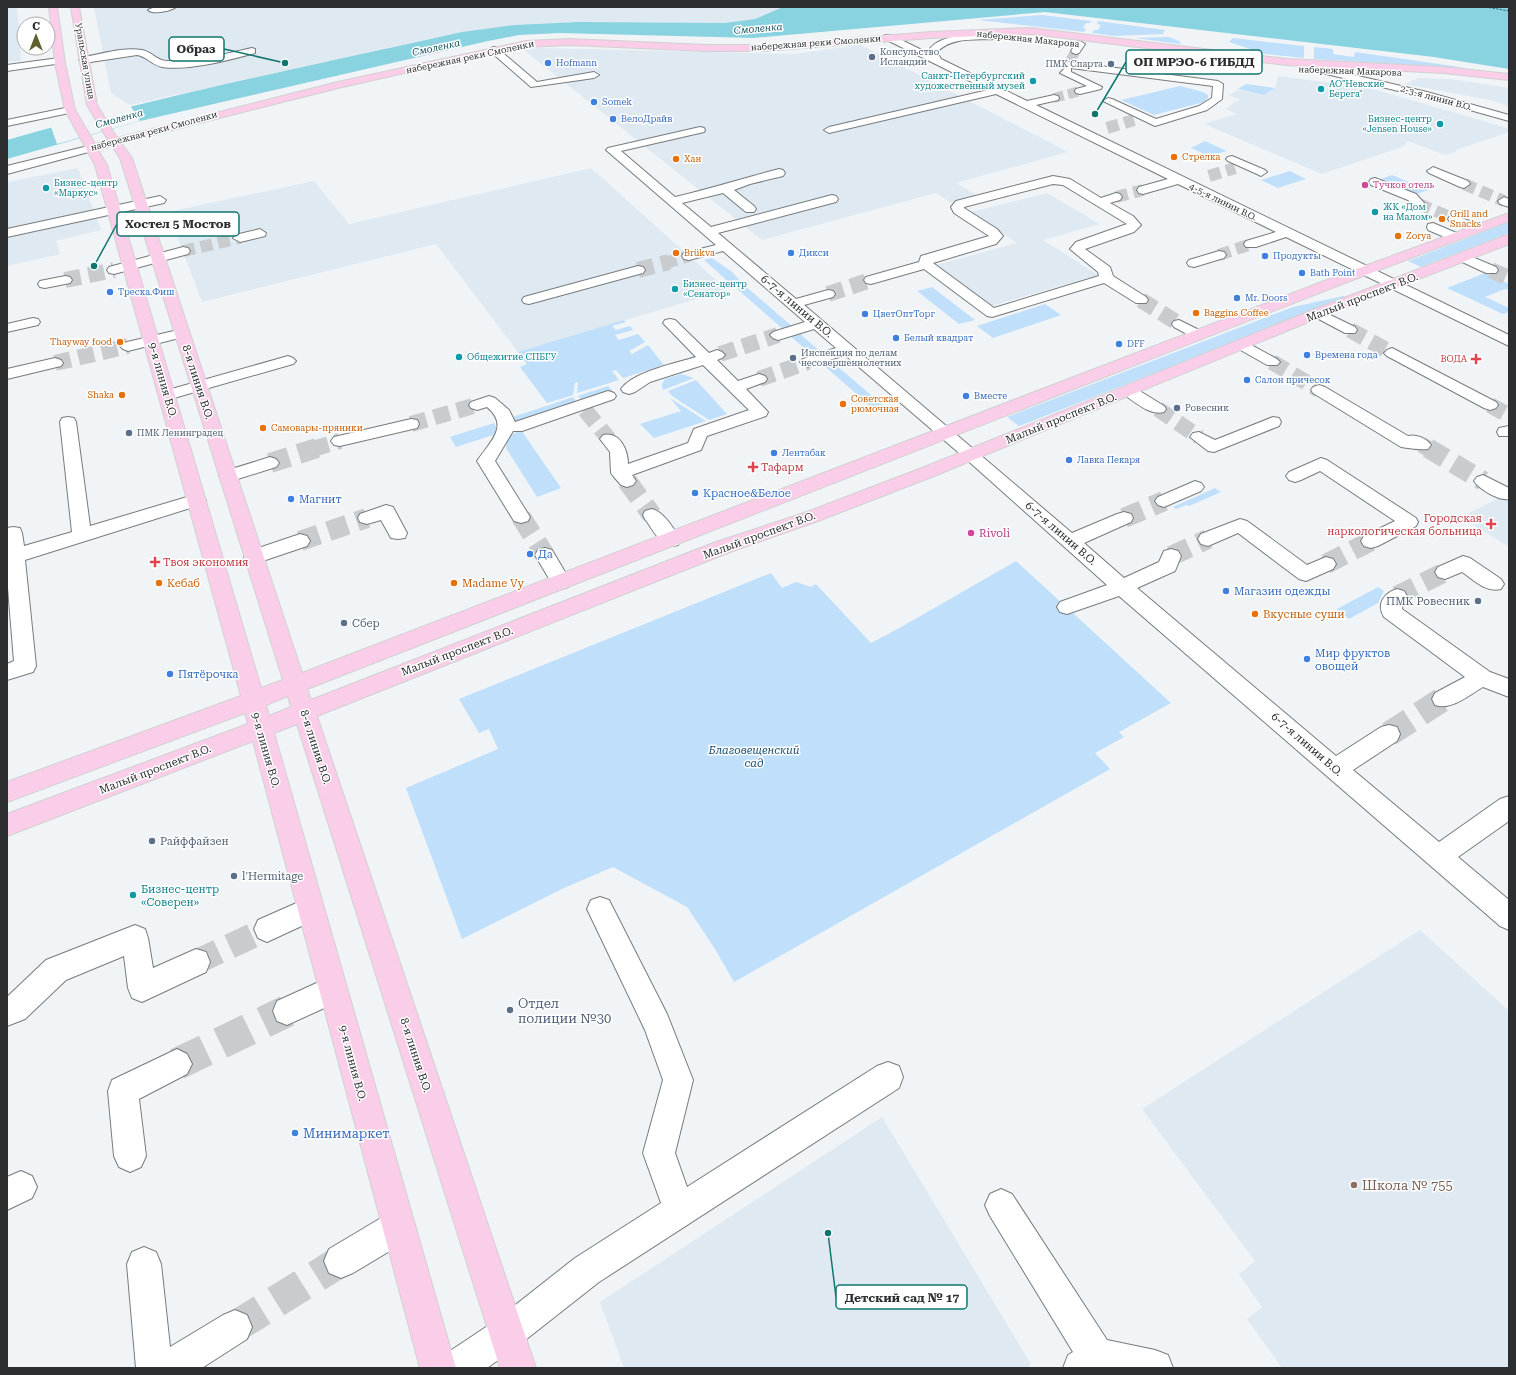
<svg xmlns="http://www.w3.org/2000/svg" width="1516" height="1375" font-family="'Roboto Serif',serif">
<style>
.built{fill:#dfe9f1}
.green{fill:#bfdffa}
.water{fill:#89d2e0}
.pier{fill:#f0f4f7}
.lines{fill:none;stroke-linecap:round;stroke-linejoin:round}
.ferry{stroke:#175560;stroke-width:1;stroke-dasharray:2 1.5;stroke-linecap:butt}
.minor-tunnel-far5{stroke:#c9cccf;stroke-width:10;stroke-dasharray:10 4.5;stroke-linecap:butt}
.minor-tunnel-far4{stroke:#c9cccf;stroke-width:12;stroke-dasharray:12 6;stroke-linecap:butt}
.minor-tunnel-far3{stroke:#c9cccf;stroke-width:16;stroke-dasharray:16 8;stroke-linecap:butt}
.minor-tunnel-far2{stroke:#c9cccf;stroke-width:20;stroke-dasharray:20 10;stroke-linecap:butt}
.minor-tunnel-far1{stroke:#c9cccf;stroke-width:25;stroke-dasharray:25 12;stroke-linecap:butt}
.minor-tunnel{stroke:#c9cccf;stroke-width:32;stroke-dasharray:32 16;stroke-linecap:butt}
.minor-casing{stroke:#777b7d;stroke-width:2}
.major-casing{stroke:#d1d1d1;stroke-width:2}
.minor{fill:#fff;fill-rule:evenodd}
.major{fill:#facee8;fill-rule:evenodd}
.service-dot{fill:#5c6f8a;stroke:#fff;stroke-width:1.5}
.shop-dot{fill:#3f7fe0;stroke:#fff;stroke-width:1.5}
.culture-dot{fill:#0f9aa8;stroke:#fff;stroke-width:1.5}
.food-dot{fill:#e8710a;stroke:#fff;stroke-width:1.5}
.hotel-dot{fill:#d1479c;stroke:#fff;stroke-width:1.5}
.health-dot{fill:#e0444e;stroke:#fff;stroke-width:1.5}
.education-dot{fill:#8d6e63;stroke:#fff;stroke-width:1.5}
.labels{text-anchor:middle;stroke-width:3;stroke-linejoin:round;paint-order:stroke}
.far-street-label{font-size:9px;fill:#2c2e2f;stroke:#fff}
.far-service-label{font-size:9px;fill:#4e5e75;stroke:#fff;text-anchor:start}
.far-shop-label{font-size:9px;fill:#366cbe;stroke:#fff;text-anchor:start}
.far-culture-label{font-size:9px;fill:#0d838f;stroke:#fff;text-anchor:start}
.far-food-label{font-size:9px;fill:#c56008;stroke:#fff;text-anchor:start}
.far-hotel-label{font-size:9px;fill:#b23c85;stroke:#fff;text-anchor:start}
.far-health-label{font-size:9px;fill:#be3a42;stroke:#fff;text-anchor:end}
.far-water-label{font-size:10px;font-style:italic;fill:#175560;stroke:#fff}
.street-label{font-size:11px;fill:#2c2e2f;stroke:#fff}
.health-label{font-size:11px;fill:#be3a42;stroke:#fff;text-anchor:start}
.shop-label{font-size:11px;fill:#366cbe;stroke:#fff;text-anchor:start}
.hotel-label{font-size:11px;fill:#b23c85;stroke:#fff;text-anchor:start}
.food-label{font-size:11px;fill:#c56008;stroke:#fff;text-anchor:start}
.service-label{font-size:11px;fill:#4e5e75;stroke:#fff;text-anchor:start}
.park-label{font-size:11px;font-style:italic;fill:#164c72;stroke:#fff}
.culture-label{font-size:11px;fill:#0d838f;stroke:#fff;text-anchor:start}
.near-service-label{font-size:13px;fill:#4e5e75;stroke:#fff;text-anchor:start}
.near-shop-label{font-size:13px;fill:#366cbe;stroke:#fff;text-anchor:start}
.near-education-label{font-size:13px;fill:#785e54;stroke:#fff;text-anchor:start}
.leader{fill:none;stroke:#0f766e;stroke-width:1.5}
.callout-dot{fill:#0f766e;stroke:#fff;stroke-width:1.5}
.callout{fill:#fff;stroke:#0f766e;stroke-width:1.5}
.callout-label{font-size:12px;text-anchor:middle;font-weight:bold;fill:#2c2e2f}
</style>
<rect width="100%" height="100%" fill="#f0f4f7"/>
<path class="built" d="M7,7h10l4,54 -14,1z
M94,7h689l-28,12 -30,4 -147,-1 -64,3 -52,7 -332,73 -19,-12z
M861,45l207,107 -112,31 22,13 -26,7 -16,-10 -174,47 -238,-190 14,-2 255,6z
M1278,76l91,12 121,35 19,6v3l-53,18v2l-11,3 -37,-14 -6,6 -80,27 -118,-50 33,-10 -12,-5 6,-2 -2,-1 11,-7 -12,-3 10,-6 26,5 11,-7z
M1419,78l32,1 58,9v18l-19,-6 -86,-16z
M78,168l23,62 -45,11 4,13 -53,12v-84z
M591,168l136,122 -209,62 -82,-108 -234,58 -34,-90 146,-31 35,43z
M1047,193l53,31 -57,16 55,35 -107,31 -55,-41 81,-22 -46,-31z
M1509,493v54l-48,-30z
M1420,930l89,81v357h-227l-35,-49 15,-12 -23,-33 16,-13 -113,-152z
M882,1117l149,247 -4,4h-403l-24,-66z"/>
<path class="green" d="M1042,15l49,6 -1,2h-4l-3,5 3,1 -2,3 -106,-12z
M1098,21l67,9 -2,4 -49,2 -22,-3 2,-3h4l3,-5 -4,-1z
M1169,37l12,5 -1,2 -45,-6z
M1233,38l71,8v12l-39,-4 -36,-12z
M1314,47l19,2v5l21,3 1,-5 112,16 -153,-9z
M1246,84l29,4 -11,7 -26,-6z
M1180,86l23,6 5,3v3l-4,4 -50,13 -33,-15z
M1205,141l22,10 -18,5 -18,-8z
M1290,171l16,8 -28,9 -17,-8z
M1392,175l36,15 -11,4 -36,-15z
M1509,222v11l-88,34 -13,-6z
M712,258l20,14 9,10 -9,3 -28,-25z
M1485,273l24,11v6l-4,-1 -20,8 24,11v4l-6,2 -56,-26z
M745,286l48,41 -9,3 -48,-42z
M932,287l43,33 -16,4 -42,-33z
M1343,296l6,2 -330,128 -12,-9 286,-110z
M1045,304l16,11 -68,23 -16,-12z
M624,320l2,2 -14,4 4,4 14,-4 3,4 -18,5 4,5 19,-6 7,8 -16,9 3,3 16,-9 16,20 -41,13 -7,-8 -4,1 7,9 -42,13 1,-11 -3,1 -2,12 -26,8 -27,-36 7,-3 -9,-12z
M798,332l25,22 -9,3 -25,-22z
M829,359l57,49 -9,4 -57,-50z
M681,374l13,4 -31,12 -1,-6 3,-5z
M696,380l31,34 -18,6 -37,-24 -4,-5z
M608,386l5,5 -31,10 -4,-5z
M573,397l4,6 -60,20 -4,-6z
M670,398l36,23 -52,17 -14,-14 41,-13z
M494,423l4,7 -5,5 -37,12 -6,-10z
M521,430l40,58 -24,9 -31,-49c1,-11 5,-14 15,-18z
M1215,488l6,4 -32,14 -3,-1 -10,4 -3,-2z
M1016,561l155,142 -52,29 5,5 -29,16 15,16 -376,213 -19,-33 -28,-42 -74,-40 -49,21 -102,51 -56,-151 92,-39 -9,-20 -10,4 -20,-34 312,-126 11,15 14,-6 15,5 5,-3 55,59 32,-17z
M1378,587l6,4 -6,12 -29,16 -12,-10z"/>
<path class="water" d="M783,7h726v62l-75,-12 -389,-45 -291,26 -194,-5 -41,2 -31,6 -348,80 -133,38v-19c150,-44 303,-74 455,-108l52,-7 64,-3 147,1 30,-4z"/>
<path class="pier" d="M130,105l10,16 -83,23 -6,-17z"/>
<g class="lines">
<path class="ferry" d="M1486,7l23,4"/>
<path class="minor-tunnel-far5" d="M1070,61l6,-10
M1054,98l26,-7"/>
<path class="minor-tunnel-far4" d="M1107,128l27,-8
M1209,176l26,-8
M1464,184l40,17
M1116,197l27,-7
M1419,204l35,15
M183,251l57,-13
M1219,255l32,-11
M665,263l24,-7"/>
<path class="minor-tunnel-far3" d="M638,270l31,-8
M1491,270l18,8
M65,280l49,-10
M828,294l43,-14
M1141,300l38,24
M1350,330l42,23
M720,354l58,-19
M1272,362l47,28
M55,363l73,-17
M759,379l49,-17
M1490,405l16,9
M1158,409l41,28
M585,410l24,29
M411,424l66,-19
M1422,445l7,4
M313,449l27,-8"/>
<path class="minor-tunnel-far2" d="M1428,448l55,33
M270,463l47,-15
M627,481l25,34
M521,517l24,38
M1124,518l40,-17
M300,541l67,-23
M1171,556l37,-17
M1326,564l45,-23
M1397,596l48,-24"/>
<path class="minor-tunnel-far1" d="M1389,734l54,-35
M196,962l71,-33"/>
<path class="minor-tunnel" d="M177,1064l110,-53
M235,1327l106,-66"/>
<defs>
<path id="minor" d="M155,7h21c-5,4 -23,8 -28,3z
M1006,32l5,3 -2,2c-23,6 -54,-4 -72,15l4,7 86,42 27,-6 4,1 1,2 -1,2 -22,5 473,230v11l-223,-109 -30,10h-10l-2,-3 2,-3 30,-9 -98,-48 -35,10 -4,-1 -2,-3 2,-3 29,-8 -172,-85 -167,39 -5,-3 5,-3 159,-37 -103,-51v-4h6l37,18c6,-21 60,-20 78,-21z
M1080,41l5,3 -6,9 -3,1 -3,-1 -2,-2 6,-9z
M494,47l3,1 40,34 57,-10 5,3 -5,3 -63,9 -40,-35v-4z
M252,48l3,1v4c-26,7 -66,18 -93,14 -10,-2 -16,-11 -25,-12l-53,8 -5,-3 5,-3c18,-3 39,-10 58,-7 10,2 15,11 25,11 28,1 57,-7 85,-13z
M59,58l3,1 2,2 -2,2 -55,8v-6z
M1320,61l3,1 5,7 99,23 82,23v6l-89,-25 -98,-23 -7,-9z
M1069,62l149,19 5,3 -1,15 -15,11 -52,16 -52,-25 5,-3 4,1 44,20 43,-13 13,-8 1,-12 -142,-18v4l31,15 -1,2 -21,5 -4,-1 -1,-2 1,-2 11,-3 -27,-13 6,-6 -2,-2 2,-2z
M70,107l4,1 1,2 -1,2 -67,14v-6z
M700,127l4,1 1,2 -1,2 -83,19 54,46c35,-8 69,-19 104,-28l4,1 2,3 -2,3 -33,8 -16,6 20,16 2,3 -2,3h-8l-23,-19 -41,10 29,24 121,-32 4,1 2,3 -2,3 -118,31 78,66 32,-9 5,1 2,3 -2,3 -29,8 268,228 45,-19 7,-2 7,2 2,4 -2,4 -47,21 40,35 35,-16 5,-11 7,-2 7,2 3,5 -6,15 -38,17 199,168 45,-29 8,-2 8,2 3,7 -3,7 -44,29 86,72 61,-43 9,-3v25l-51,36 51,43v30l-9,-4 -381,-330 -52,18 -7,-2 -3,-5 3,-5 47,-17 -141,-126 -121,-104 -37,12 -5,-2 -3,-3 3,-3 33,-11 -22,-19 -36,11 -5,-2 -3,-3 3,-3 32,-10 -82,-71 -34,9 -5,-1 -2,-3 2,-3 32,-8 -110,-95 2,-2z
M92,145l4,1 2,2 -2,2 -89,24v-8z
M1232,156l33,14 2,2 -6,4 -4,-2 -29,-13 -2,-2 2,-2z
M1433,167l35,14 2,3 -6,4 -4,-1 -31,-14 -2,-2z
M1053,176l17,3 31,19 15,-5 4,1 2,3 -2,3 -10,3 23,13 8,9 -7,7 -49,17 25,18 3,9 33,21 2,3 -2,3h-10l-32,-20 -112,34 -5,-1 -63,-47 -53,15 -5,-1 -2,-3 2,-3 53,-15 2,-6 68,-20 -35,-23 -3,-6 5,-6zM1053,184l10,1 64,39 -51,18 -6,7 28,23 1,4 -105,32 -61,-45 63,-19 7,-8 -6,-7 -33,-21v-1z
M1375,178l41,16 9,10 -2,3h-8l-7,-7 -37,-15 -2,-3 2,-3z
M160,196l6,4 -2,3 -157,34v-8z
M1504,197l5,2v8l-9,-3 -2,-3z
M1454,215l28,11 1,3 -6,4 -27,-11 -2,-3 2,-3z
M1433,223l26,11 2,3 -7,4 -26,-11 -1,-3 1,-3z
M260,229l6,4 -1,3 -25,6 -7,-4 2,-3z
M183,247l5,1 2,3 -2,3 -74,20 -5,-1 -2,-3 2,-3z
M1219,251l5,1 2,3 -2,3 -30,9 -5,-1 -2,-3 2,-3z
M1463,253l33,14 2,3 -2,3h-10l-28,-13 -2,-3 2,-3z
M638,266l5,1 2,3 -2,3 -114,31 -5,-1 -2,-3 2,-3z
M65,276l5,1 2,3 -2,3 -25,5 -5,-1 -2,-3 2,-3z
M1318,309l37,18 2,3 -2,3h-10l-32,-17 -2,-3 2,-3z
M33,318l5,1 2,3 -2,3 -31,7v-8z
M670,319l5,1 34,33 8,-3 5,2 3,3 -3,3 -5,2 21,21 21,-7 6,2 2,3 -2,3 -19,7 22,23 -2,4 -59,20 -6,14 -69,25 4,6 -3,4 -6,2 -6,-2 -7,-8 -3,-4 -1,-21 -10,-13 3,-4c17,-4 25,15 25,29l60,-21 6,-14 55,-19 -46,-45 -53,17 -15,10 -6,2 -6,-2 -2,-3c12,-17 55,-26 75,-32l-33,-34 2,-3z
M1179,320l24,12 3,3 -3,3 -5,2 -24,-13 -2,-3 2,-3z
M182,329l5,1 2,3 -2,3 -59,15 -5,-2 -3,-3 3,-3z
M1242,340l35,19 3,3 -3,3h-10l-30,-17 -3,-3 3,-3z
M1392,348l104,54 2,3 -2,3 -6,2 -6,-2 -97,-52 -3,-3 3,-3z
M288,356l5,2 3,3 -3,3 -126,36 -6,-2 -2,-3 2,-3z
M55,358l6,2 2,3 -2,3 -54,13v-10z
M1319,385l6,2 83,49c8,-2 18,2 23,9l-3,4c-6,1 -21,-1 -27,-2l-88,-54 -2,-3 2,-3z
M1129,386l6,2 29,18 2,3 -2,3c-14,4 -29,-10 -41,-18l-2,-3 2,-3z
M608,391l6,2 2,3 -2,3 -92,32h-9l-18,30 35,56 -2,4 -7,2 -7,-2 -37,-60c13,-19 33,-35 10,-54l-10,3 -6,-2 -2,-3 2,-3 18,-6 6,2 14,12 6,12z
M68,417l6,1 2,4 14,104 107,-32 6,2 3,4 -3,4 -178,56 11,106 -3,6 -26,8v-16l7,-3 -7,-85v-48l6,-1 7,1 2,5 2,13 48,-14 -12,-110 2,-4z
M1273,417l6,1 2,4 -2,4 -65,26 -6,-1 -18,-14 3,-4 6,-1 16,8z
M411,419l6,1 2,4 -2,4 -77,18 -6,-1 -3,-4 3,-4z
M1509,426v10h-10l-2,-4 2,-4z
M270,457l6,2 3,4 -3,4 -48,15 -6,-2 -3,-4 3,-4z
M1321,458l6,2 89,58 2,4 -2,4 -38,20 -7,2 -7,-2 -3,-5 3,-5 31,-15 -75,-50 -19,9 -6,2 -6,-2 -3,-4 3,-4z
M1483,475l26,13v11c-10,2 -30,-10 -35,-18l3,-4z
M1195,481l6,2 3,4 -3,4 -37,16 -6,-2 -3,-4 3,-4z
M386,505l7,2 14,26 -2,5 -7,1 -7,-1 -10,-18 -14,4 -7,-2 -2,-4 2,-4z
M652,509c12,3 22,20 29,31l-3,5c-17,4 -24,-14 -33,-26l-2,-4 2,-4z
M1240,519l7,2 60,44 19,-8 7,2 3,5 -3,5 -27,12 -7,-2 -61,-46 -30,13 -7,-2 -3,-5 3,-5z
M300,534l7,2 3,5 -3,5 -53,18 -7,-2 -3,-5 3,-5z
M545,548l7,2 19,32 -3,5 -7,2 -7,-2 -19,-32 3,-5z
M1463,556l7,2 31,21 3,5 -3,5c-15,4 -27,-9 -39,-17l-17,7 -7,-2 -3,-5 3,-5z
M1397,589l7,2 3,5 -4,6 -1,7 88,63 19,7v18l-26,-10c-14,8 -32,24 -48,18l-3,-6 3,-6 30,-16 -81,-60c-8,-13 0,-24 13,-28z
M310,897l9,3 4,9 -4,9 -52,24 -9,-4 -4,-9 4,-9z
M600,897l9,3 58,114 26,66 -18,73 12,34 190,-121 11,-4 11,4 4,11 -4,11 -300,194 -80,63 -32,23h-48l5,-13 51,-34 80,-63 86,-55 -18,-50 20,-73 -18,-50 -58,-121 4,-9z
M135,925l10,4 3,9 5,30 43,-19 10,3 4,10 -4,10 -64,30 -10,-4 -4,-10 -4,-32 -58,24 -41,39 -18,7v-29l39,-37z
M332,976l10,4 4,10 -4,10 -55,25 -10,-4 -4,-10 4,-10z
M177,1049l10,5 5,10 -5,10 -48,25 7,57 -5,11 -11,5 -11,-5 -5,-11 -6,-65 4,-11z
M21,1171l11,5 5,11 -5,11 -25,12v-33z
M1001,1189l11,5 95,146 48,10 13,5 5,13h-110l5,-13 5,-3 -83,-136 -5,-11 5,-11z
M398,1211l12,4 4,12 -4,12 -57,34 -12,5 -12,-5 -5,-12 5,-12 57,-34z
M144,1247l12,5 5,12 9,83 53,-32 12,-5 12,5 5,12 -5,12 -45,29h-66l-9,-104 5,-12z"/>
<path id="major" d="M49,7h8l8,56 10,47 20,34 13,-4 -21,-35 -16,-98h8l18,98 20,33 221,-56 188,-41 44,-2 137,6h58l166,-13 100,-4 256,31 156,8 66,7v6l-66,-7 -156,-8 -256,-31 -100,4 -166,13h-58l-137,-6 -44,2 -60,12 -128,29 -217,55 11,15 170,515 1030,-395 177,-65v8l-167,63 -1035,405 4,11 405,-158 88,-29 118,-45 391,-158 191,-74 5,-1v9l-186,72 -389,160 -116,45 -88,31 -413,164 219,652h-36l-203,-644 -23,9 182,635h-36l-167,-627 -246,95v-22l241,-90 -3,-11 -238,89v-20l234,-86 -146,-531 -30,-55 -10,-47zM112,146l8,12 163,522 -22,8 -154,-523 -9,-15zM288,696l3,11 -22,9 -3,-11z"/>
</defs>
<use href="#minor" class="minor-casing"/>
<use href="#major" class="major-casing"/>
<use href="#minor" class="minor"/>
<use href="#major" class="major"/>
</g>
<g class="service-dot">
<circle cx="872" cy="57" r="4"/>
<circle cx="1111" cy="64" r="4"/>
<circle cx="793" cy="358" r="4"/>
<circle cx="1177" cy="408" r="4"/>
<circle cx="129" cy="433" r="4"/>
<circle cx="1478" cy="601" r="4"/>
<circle cx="344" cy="623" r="4"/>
<circle cx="152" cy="841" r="4"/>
<circle cx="234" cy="876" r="4"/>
<circle cx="510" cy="1010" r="4"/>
</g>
<g class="shop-dot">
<circle cx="548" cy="63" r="4"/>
<circle cx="594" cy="102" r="4"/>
<circle cx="613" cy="119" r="4"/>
<circle cx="791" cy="253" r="4"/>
<circle cx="1265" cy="256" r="4"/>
<circle cx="1302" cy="273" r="4"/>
<circle cx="110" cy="292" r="4"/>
<circle cx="1237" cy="298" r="4"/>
<circle cx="865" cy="314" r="4"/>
<circle cx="896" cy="338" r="4"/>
<circle cx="1119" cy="344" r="4"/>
<circle cx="1307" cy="355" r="4"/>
<circle cx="1247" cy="380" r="4"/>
<circle cx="966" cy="396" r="4"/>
<circle cx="774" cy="453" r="4"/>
<circle cx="1069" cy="460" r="4"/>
<circle cx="695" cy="493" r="4"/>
<circle cx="291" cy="499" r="4"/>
<circle cx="530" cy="554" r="4"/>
<circle cx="1226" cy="591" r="4"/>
<circle cx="1307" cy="659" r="4"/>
<circle cx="170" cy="674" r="4"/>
<circle cx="295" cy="1133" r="4"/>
</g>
<g class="culture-dot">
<circle cx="1033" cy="81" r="4"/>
<circle cx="1321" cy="89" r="4"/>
<circle cx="1440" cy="124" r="4"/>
<circle cx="46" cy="188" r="4"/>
<circle cx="1375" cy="212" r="4"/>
<circle cx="675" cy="289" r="4"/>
<circle cx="459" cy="357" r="4"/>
<circle cx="133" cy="895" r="4"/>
</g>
<g class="food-dot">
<circle cx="1174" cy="157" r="4"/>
<circle cx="676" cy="159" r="4"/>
<circle cx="1442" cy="219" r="4"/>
<circle cx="1398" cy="236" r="4"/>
<circle cx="676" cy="253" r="4"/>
<circle cx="1196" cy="313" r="4"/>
<circle cx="120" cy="342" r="4"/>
<circle cx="122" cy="395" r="4"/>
<circle cx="843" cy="404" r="4"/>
<circle cx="263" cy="428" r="4"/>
<circle cx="159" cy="583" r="4"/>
<circle cx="454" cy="583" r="4"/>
<circle cx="1255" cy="614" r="4"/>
</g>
<g class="hotel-dot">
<circle cx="1365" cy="185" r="4"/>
<circle cx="971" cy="533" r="4"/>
</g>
<g class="health-dot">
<path d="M1474 353h4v4h4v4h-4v4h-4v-4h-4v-4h4z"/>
<path d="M751 461h4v4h4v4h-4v4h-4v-4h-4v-4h4z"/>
<path d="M1489 518h4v4h4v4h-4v4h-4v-4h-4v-4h4z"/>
<path d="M153 556h4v4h4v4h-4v4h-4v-4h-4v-4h4z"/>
</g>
<circle class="education-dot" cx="1354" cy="1185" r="4"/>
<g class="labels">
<g class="far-street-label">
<text transform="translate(1028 39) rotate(6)" y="3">набережная Макарова</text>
<text transform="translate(816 43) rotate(-4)" y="3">набережная реки Смоленки</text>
<text transform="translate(470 57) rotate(-12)" y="3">набережная реки Смоленки</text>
<text transform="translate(85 61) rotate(80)" y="3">Уральская улица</text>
<text transform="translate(1350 71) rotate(2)" y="3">набережная Макарова</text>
<text transform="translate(1436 98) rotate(15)" y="3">2-3-я линии В.О.</text>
<text transform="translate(154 131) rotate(-15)" y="3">набережная реки Смоленки</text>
<text transform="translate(1223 202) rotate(26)" y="3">4-5-я линии В.О.</text>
</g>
<g class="far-service-label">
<text x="880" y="55">Консульство<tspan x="880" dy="10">Исландии</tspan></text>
<text x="1103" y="67" text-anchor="end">ПМК Спарта</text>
<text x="801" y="356">Инспекция по делам<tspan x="801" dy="10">несовершеннолетних</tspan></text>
<text x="1185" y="411">Ровесник</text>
<text x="137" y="436">ПМК Ленинградец</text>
</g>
<g class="far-shop-label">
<text x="556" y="66">Hofmann</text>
<text x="602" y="105">Somek</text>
<text x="621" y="122">ВелоДрайв</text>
<text x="799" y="256">Дикси</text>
<text x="1273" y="259">Продукты</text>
<text x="1310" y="276">Bath Point</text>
<text x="118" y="295">Треска.Фиш</text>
<text x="1245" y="301">Mr. Doors</text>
<text x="873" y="317">ЦветОптТорг</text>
<text x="904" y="341">Белый квадрат</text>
<text x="1127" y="347">DFF</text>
<text x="1315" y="358">Времена года</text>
<text x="1255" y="383">Салон причесок</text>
<text x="974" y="399">Вместе</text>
<text x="782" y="456">Лентабак</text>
<text x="1077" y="463">Лавка Пекаря</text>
</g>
<g class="far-culture-label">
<text x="1025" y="79" text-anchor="end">Санкт-Петербургский<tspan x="1025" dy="10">художественный музей</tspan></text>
<text x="1329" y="87">АО"Невские<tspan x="1329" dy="10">Берега"</tspan></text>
<text x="1432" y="122" text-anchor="end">Бизнес-центр<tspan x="1432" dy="10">«Jensen House»</tspan></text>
<text x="54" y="186">Бизнес-центр<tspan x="54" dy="10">«Маркус»</tspan></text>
<text x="1383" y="210">ЖК «Дом<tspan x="1383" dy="10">на Малом»</tspan></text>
<text x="683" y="287">Бизнес-центр<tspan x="683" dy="10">«Сенатор»</tspan></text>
<text x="467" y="360">Общежитие СПБГУ</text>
</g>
<g class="far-food-label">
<text x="1182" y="160">Стрелка</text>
<text x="684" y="162">Хан</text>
<text x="1450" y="217">Grill and<tspan x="1450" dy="10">Snacks</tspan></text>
<text x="1406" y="239">Zorya</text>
<text x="684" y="256">Brükva</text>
<text x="1204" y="316">Baggins Coffee</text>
<text x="112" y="345" text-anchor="end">Thayway food</text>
<text x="114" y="398" text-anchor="end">Shaka</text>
<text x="851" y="402">Советская<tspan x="851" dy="10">рюмочная</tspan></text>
<text x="271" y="431">Самовары-пряники</text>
</g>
<g class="far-hotel-label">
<text x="1373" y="188">Тучков отель</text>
</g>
<g class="far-health-label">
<text x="1467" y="362">ВОДА</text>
</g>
<g class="far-water-label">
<text transform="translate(758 28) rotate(-5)" y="4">Смоленка</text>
<text transform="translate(436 47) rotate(-12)" y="4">Смоленка</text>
<text transform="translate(119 118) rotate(-15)" y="4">Смоленка</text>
</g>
<g class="street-label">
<text transform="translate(1362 297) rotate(-21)" y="4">Малый проспект В.О.</text>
<text transform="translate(797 306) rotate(40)" y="4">6-7-я линии В.О.</text>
<text transform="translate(163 380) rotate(74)" y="4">9-я линия В.О.</text>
<text transform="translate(198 382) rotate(72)" y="4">8-я линия В.О.</text>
<text transform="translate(1061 418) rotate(-22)" y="4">Малый проспект В.О.</text>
<text transform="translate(1061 533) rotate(41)" y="4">6-7-я линии В.О.</text>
<text transform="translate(759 535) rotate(-20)" y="4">Малый проспект В.О.</text>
<text transform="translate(457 651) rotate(-21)" y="4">Малый проспект В.О.</text>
<text transform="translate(1307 744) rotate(41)" y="4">6-7-я линии В.О.</text>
<text transform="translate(316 747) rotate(72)" y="4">8-я линия В.О.</text>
<text transform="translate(266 750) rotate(74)" y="4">9-я линия В.О.</text>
<text transform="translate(155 769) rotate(-21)" y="4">Малый проспект В.О.</text>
<text transform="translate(416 1055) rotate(72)" y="4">8-я линия В.О.</text>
<text transform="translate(353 1063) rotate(75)" y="4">9-я линия В.О.</text>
</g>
<g class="health-label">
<text x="761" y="471">Тафарм</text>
<text x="1482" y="522" text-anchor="end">Городская<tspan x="1482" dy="13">наркологическая больница</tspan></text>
<text x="163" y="566">Твоя экономия</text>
</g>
<g class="shop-label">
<text x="703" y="497">Красное&amp;Белое</text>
<text x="299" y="503">Магнит</text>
<text x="538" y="558">Да</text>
<text x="1234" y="595">Магазин одежды</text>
<text x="1315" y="657">Мир фруктов<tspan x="1315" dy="13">овощей</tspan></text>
<text x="178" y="678">Пятёрочка</text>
</g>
<g class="hotel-label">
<text x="979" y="537">Rivoli</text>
</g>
<g class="food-label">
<text x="167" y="587">Кебаб</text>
<text x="462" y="587">Madame Vy</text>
<text x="1263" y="618">Вкусные суши</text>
</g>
<g class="service-label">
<text x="1470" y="605" text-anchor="end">ПМК Ровесник</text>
<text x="352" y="627">Сбер</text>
<text x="160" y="845">Райффайзен</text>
<text x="242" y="880">l'Hermitage</text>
</g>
<g class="park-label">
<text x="754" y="754">Благовещенский<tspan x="754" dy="13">сад</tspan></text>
</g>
<g class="culture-label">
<text x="141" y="893">Бизнес-центр<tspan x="141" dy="13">«Соверен»</tspan></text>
</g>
<g class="near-service-label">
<text x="518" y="1008">Отдел<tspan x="518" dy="15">полиции №30</tspan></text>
</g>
<g class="near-shop-label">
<text x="303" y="1138">Минимаркет</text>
</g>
<g class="near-education-label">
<text x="1362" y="1190">Школа № 755</text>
</g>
</g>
<path class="leader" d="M285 63L224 49M1095 114L1126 62M94 266L117 224M828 1233L836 1297"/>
<g class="callout-dot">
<circle cx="285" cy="63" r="4"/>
<circle cx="1095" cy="114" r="4"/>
<circle cx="94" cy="266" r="4"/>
<circle cx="828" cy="1233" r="4"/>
</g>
<g class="callout">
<rect x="169" y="37" width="55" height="24" rx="4"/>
<rect x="1126" y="50" width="136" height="24" rx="4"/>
<rect x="117" y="212" width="122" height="24" rx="4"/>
<rect x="836" y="1285" width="131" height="24" rx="4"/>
</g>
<g class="callout-label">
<text x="196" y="53">Образ</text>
<text x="1194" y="66">ОП МРЭО-6 ГИБДД</text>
<text x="178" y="228">Хостел 5 Мостов</text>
<text x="902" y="1302">Детский сад № 17</text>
</g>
<rect width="1516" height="1375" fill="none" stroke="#2c2e2f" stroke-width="16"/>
<g transform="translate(36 36)"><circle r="19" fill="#ffffff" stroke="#ababac"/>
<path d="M0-3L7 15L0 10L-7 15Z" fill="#5e602d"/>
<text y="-6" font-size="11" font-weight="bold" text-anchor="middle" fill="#2c2e2f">С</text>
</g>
</svg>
